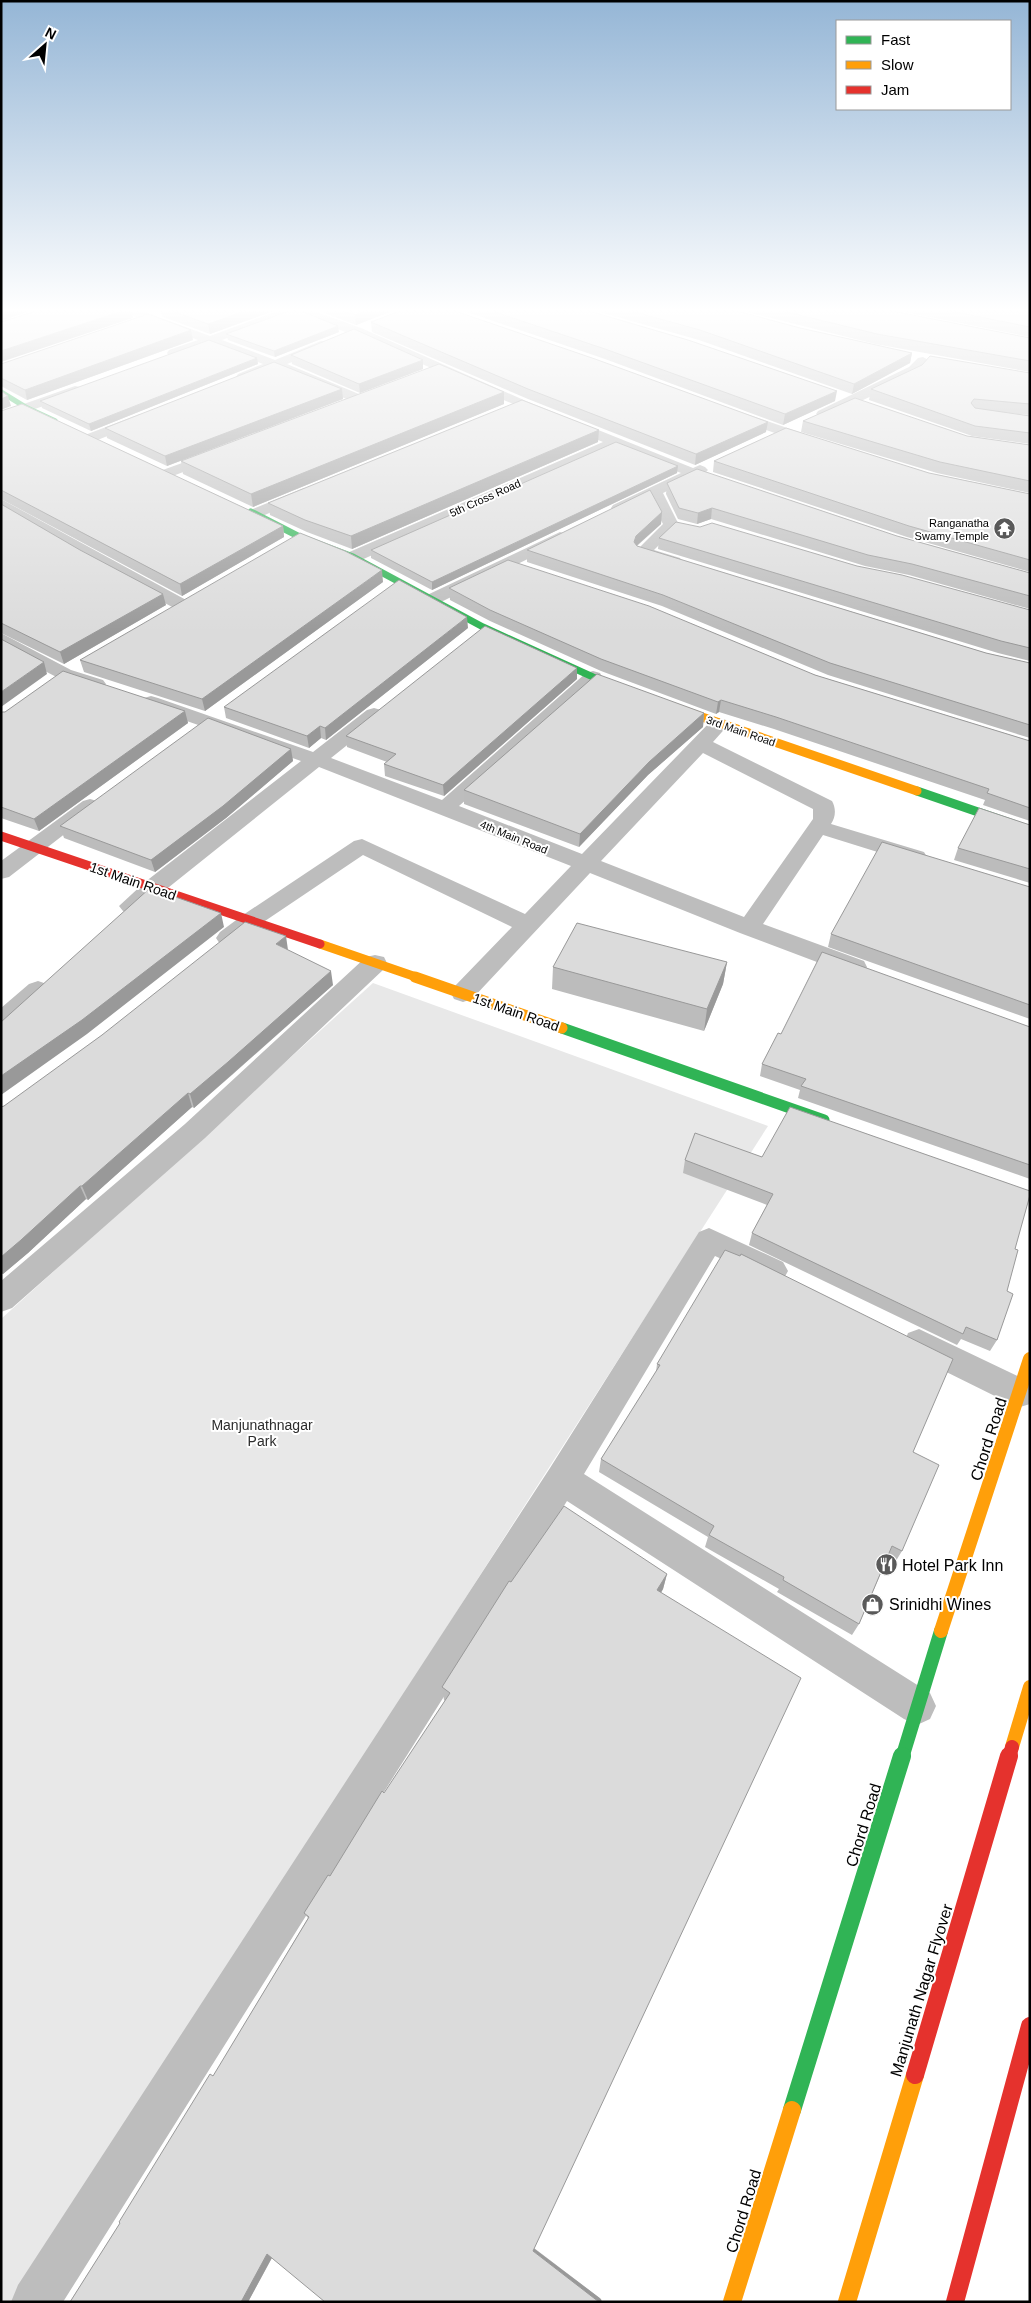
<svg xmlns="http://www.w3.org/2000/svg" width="1031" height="2303" font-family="Arial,sans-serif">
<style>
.green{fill:#e8e8e8}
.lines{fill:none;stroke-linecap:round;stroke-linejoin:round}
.street{fill:#bdbdbd;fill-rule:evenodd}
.fast-far5{stroke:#30b455;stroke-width:5.5}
.fast-far4{stroke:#30b455;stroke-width:7}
.fast-far3{stroke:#30b455;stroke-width:9}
.fast-far2{stroke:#30b455;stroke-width:11}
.fast-far1{stroke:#30b455;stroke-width:14}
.fast{stroke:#30b455;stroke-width:18}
.slow-far3{stroke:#ff9f0a;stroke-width:9}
.slow-far2{stroke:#ff9f0a;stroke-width:11}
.slow-far1{stroke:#ff9f0a;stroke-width:14}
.slow{stroke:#ff9f0a;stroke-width:18}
.jam-far2{stroke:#e5322d;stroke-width:9}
.jam-far1{stroke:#e5322d;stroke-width:14}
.jam{stroke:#e5322d;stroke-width:18}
.wall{fill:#bcbcbc}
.shaded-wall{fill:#999}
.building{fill:#dbdbdb;stroke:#999}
.labels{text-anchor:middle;stroke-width:4;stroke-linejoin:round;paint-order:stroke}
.far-street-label{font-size:11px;fill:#000;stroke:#fff}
.far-poi-label{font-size:11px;fill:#000;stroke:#fff;text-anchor:end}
.street-label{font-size:14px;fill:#000;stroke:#fff}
.park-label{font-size:14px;fill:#2c2c2c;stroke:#fff}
.near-street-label{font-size:16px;fill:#000;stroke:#fff}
.near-poi-label{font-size:16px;fill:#000;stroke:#fff;text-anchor:start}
</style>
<rect width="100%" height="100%" fill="#fff"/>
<path class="green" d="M373,983l395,143 -754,1176h-13v-983z"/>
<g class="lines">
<path class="street" d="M125,311h17l68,25 68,-25h17l-2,3 -71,26 53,20 46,-19h10l1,3 -1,3 -44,17 79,33 2,3 -7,4 -5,-1 -81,-34 -27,11h-10l-2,-3 2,-3 25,-10 -53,-20 -31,12h-10l-2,-3 2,-3 29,-10 -71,-26z
M297,311h17l47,17 165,73 167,67 7,-3 5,2 3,3 -2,2 24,9 3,3 -3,3 -5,2 -31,-11 -31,15 16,32 -25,25 26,8 2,4 -2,4 -6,1 -37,-11 -2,-4 28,-28 -13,-25 -25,12h-12l-2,-3 2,-3 68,-32 -66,-26 -256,114h-12l-2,-4 2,-4 256,-111c-102,-41 -201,-90 -304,-128z
M923,357l7,4 -11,12 -91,44 -5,1 -7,-4 2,-3 91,-44 9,-9z
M75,386l5,1 2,3 -2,3 -79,28v-9z
M732,409l87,30 2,3 -2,3h-10l-82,-29 -2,-3z
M140,414l7,4 -2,3 -50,20h-10l-2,-3 2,-3z
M218,450l7,4 -2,3 -53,20h-10l-3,-3 3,-3z
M304,488l5,2 3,3 -3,3 -49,21h-12l-2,-3 2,-3z
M1,499l187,102 3,4 -3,4h-12l-92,-49 -83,-49z
M560,532l6,2 2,3 -2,3 -129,64h-12l-3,-4 3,-4z
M1,633l70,37 32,10 3,4 -3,4c-26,6 -79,-29 -102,-42z
M593,671l7,2 2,4 -2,4 -141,125 123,48 130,-134 7,-2 7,2 3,4 -16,18 119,59c4,7 4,16 -1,23l93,28 3,5 -3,5 -8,2 -93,-29 -60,89 101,37 3,6 -3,6 -9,2 -9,-2 -106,-40 -150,-60 -118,126 -9,3 -9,-3 -3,-6 3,-6 58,-60 -149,-72 -104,70 -23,19 -8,2 -8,-2 -4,-6 4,-6 23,-17 111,-74 8,-2 163,75 46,-48 -252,-99 -180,144 -8,3 -8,-3 -4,-5 26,-24 156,-121 -157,-55 -3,-4 3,-4 7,-2 7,2 155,54 54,-42 7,-2 7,2 3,4 -3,4 -50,40 111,42 144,-127zM703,753l110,56v10l-69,98 -143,-56z
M90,799l7,2 4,4 -4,4 -88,68 -8,2v-18l82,-60z
M375,955l9,2 3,6 -3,6 -179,169 -193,170 -11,4v-31l184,-157 181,-167z
M38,981l9,3 3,6 -3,6 -37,32 -9,3v-23l28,-24z
M709,1228l74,34 5,9 -5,9 -10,3 -58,-27 -131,218 346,219 6,13 -6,13 -13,6 -13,-6 -337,-218 -504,801h-52l7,-17 532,-817 149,-236z
M919,1329l111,53v22l-10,3 -11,-4 -101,-50 -4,-10 4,-10z"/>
<path class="fast-far5" d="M1,392l26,16 28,13"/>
<path class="fast-far4" d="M251,512l49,25 53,20 130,70 110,50 34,13"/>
<path class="fast-far3" d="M917,791l113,39"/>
<path class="fast-far2" d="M562,1028l262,92"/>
<path class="fast-far1" d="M902,1758l39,-127"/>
<path class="fast" d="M792,2110l110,-354"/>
<path class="slow-far3" d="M670,706l247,85
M320,944l99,34"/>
<path class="slow-far2" d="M415,977l147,51"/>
<path class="slow-far1" d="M941,1631l89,-272
M1012,1747l18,-60"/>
<path class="slow" d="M732,2302l60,-192
M847,2302l68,-227"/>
<path class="jam-far2" d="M1,836l319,108"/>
<path class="jam-far1" d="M1009,1758l3,-11"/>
<path class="jam" d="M915,2075l94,-319
M955,2302l75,-276"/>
</g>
<path class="wall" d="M156,311h117l-63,23 -47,-17 -3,-6z
M319,311h73l-36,14z
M464,311h125l246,90 -52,24 -178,-66z
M596,311h141l63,17 112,25 -2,10 -58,31 -153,-54z
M743,311h149l138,27v34l-155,-28z
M899,311h131v26z
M371,322l395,110 -71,33 -167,-66 -156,-67z
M339,332l-64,25 -47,-17 -2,-6z
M193,340l-166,60 -26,-14v-22z
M291,355l132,14 -63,24 -68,-29z
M257,358l1,6 -167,67 -49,-23 -2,-7z
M1030,373v42l-25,-2 25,3v28l-58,-8 -103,-36 2,-11z
M342,389l1,10 -176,67 -60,-28 -2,-10z
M504,392v12l-251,103 -70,-33 -2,-13z
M1,411l282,115 1,11 -102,59 -181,-97z
M803,421l164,15 63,9v48l-93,-20 -136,-41z
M599,430l-1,12 -246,107 -45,-17 -37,-17 -2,-12z
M714,461l215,12 101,21v78l-123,-35 -194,-65z
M678,466l-1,7 -245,117 -61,-32v-8z
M667,483l230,53 133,37v36l-121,-34 -44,-9 -154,-47 -14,5 -19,-5 -12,-25z
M1,504l165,101 -102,59 -63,-31z
M662,512l-1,12 -24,22 349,107 44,10v75l-202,-63 -166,-69 -135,-44v-12z
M659,538l198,28 173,44v51l-32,-8 -340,-104z
M383,582l-178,129 -121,-39 -4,-12z
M449,588l366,87 215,66v80l-47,-16 2,-5 -211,-71 -55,-17 -3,2 -115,-43 -111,-50 -40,-21z
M468,628l-142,112 -5,-2 -12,10 -83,-30 -2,-11z
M577,679l-133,117 -59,-20 -1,-12 3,-2 -40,-15 -1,-11z
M185,711l3,12 -149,108 -38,-13v-106z
M704,713l-1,14 -55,48 -69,72 -115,-43v-14z
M291,749l2,12 -67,57 -71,54 -91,-34 -4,-12z
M1030,825v58l-76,-23 4,-12z
M1030,887v132l-202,-72 3,-13z
M288,950l45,35 -101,90 -38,33 -2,-1 -104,93 -2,-1 -58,54 -25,21h-2v-167l3,-1z
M727,962l-4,22 -19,47 -152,-42 1,-22z
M1030,1027v152l-232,-81 2,-8 -40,-14 2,-12 19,-30z
M685,1160l330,89 -18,91 -7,11 -29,-12 -4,6 -208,-100 3,-12 15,-28 -84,-32z
M657,1364l256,88 -11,99 -8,13 -7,-5 -28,65 -7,11 -75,-43 2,-3 -74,-42 3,-10 -109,-65 2,-13 55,-87z
M667,1574l-4,15 -2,4 -127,655 67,51 -329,-41 -24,44h-178l144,-227 94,-157 -4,-5 26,-37 115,-175 -1,-1 -2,-13 69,-105z"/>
<path class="shaded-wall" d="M1,311h29l-29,10z
M122,311h10l1,7 -132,44v-11z
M245,311h28l-63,23 -2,-10z
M367,311h25l-36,14 -1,-10z
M338,326l1,6 -64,25 -1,-6z
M191,330l2,10 -166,60 -2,-10z
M912,353l-2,10 -58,31 2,-10z
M257,358l1,6 -167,67 -2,-7z
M423,360v9l-63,24 -1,-9z
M342,389l1,10 -176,67 -2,-10z
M837,391l-2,10 -52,24 2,-11z
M504,392v12l-251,103 -2,-13z
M8,396l3,10 -10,4v-11z
M768,422l-2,10 -71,33 1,-11z
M599,430l-1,12 -246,107 -1,-13z
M678,466l-1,7 -245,117v-8z
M712,508l-1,11 -14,5 1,-11z
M662,512l-1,12 -26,23 -1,-5 2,-6z
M283,526l1,11 -102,59 -2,-12z
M382,570l1,12 -178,129 -3,-12z
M163,594l3,11 -102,59 -4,-12z
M467,617l1,11 -142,112 -1,-12z
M44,662l3,12 -46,33v-15z
M577,668v11l-133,117 -1,-11z
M721,700l-2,12 -3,2 2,-12z
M185,711l3,12 -149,108 -5,-12z
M704,713l-1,14 -55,48 -69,72 1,-13 69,-72z
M320,726l1,12 -12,10 -2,-12z
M291,749l2,12 -67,57 -71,54 -4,-12z
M221,913l3,14 -137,107 -86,61v-19z
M286,936l2,14 -12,-6z
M727,962l-4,22 -19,47 3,-22z
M331,971l2,14 -139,123 -4,-14z
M188,1093l4,14 -104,93 -6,-14z
M80,1186l6,13 -58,54 -25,21 -2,-2v-15z
M667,1574l-4,15 -10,16 4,-15z
M532,2247l69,52 1,3h-3l-66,-51z
M276,2250l-28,52h-7l26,-48z"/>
<path class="building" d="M36,311h86l-121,40v-29z
M172,311h73l-37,13z
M289,311h12l37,15 -64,25 -48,-17z
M343,311h24l-12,4z
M400,311h55l140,48 173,63 -72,32 -168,-65 -157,-67z
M492,311h97l99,29 149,51 -52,23 -180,-65z
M631,311h106l63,17 112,25 -58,31 -154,-54z
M783,311h109l138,27v23l-153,-27z
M950,311h80v16z
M148,314l43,16 -166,60 -24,-12v-14z
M354,329l69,31 -64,24 -68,-29z
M209,340l48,18 -168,66 -49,-23z
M930,356l100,17v31l-56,-5 -3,4 4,5 55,8v17l-55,-7 -104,-37 51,-24z
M274,362l68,27 -177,67 -60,-28z
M439,364l65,28 -253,102 -70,-33z
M1,391l7,5 -7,3z
M855,398l112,38 63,9v36l-90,-19 -137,-41z
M522,400l77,30 -248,106 -46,-16 -37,-17z
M22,404l261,122 -103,58 -179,-94v-79z
M786,428l143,45 101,21v66l-121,-34 -195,-65z
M616,442l62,24 -246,116 -61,-32z
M697,469l200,67 133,37v23l-118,-32 -44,-9 -156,-47 -14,5 -19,-5 -12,-25z
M650,490l12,22 -26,24 -2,6 3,4 349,107 44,10v62l-200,-62 -167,-68 -136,-45z
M1,504l79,46 83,44 -103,58 -59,-29z
M676,522l24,5 12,-4 145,43 45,9 128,35v38l-29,-7 -342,-103z
M300,533l45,18 37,19 -180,129 -122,-39z
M508,560l141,46 166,69 215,66v67l-43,-15 2,-4 -213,-72 -55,-17 -3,2 -117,-43 -111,-49 -41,-22z
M399,580l68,37 -142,111 -5,-2 -13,10 -83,-29z
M485,626l92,42 -134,117 -59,-21 12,-10 -50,-18z
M1,639l43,23 -43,30z
M63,671l122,40 -151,108 -33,-12v-95h4z
M597,674l107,39 -55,49 -69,72 -116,-44z
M208,718l83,31 -68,57 -72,54 -91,-34z
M979,808l51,17v44l-72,-21z
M882,842l148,45v118l-199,-71z
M150,888l71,25 -139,107 -81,56v-54z
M245,922l41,14 -10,8 55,27 -103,91 -38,32 -2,-1 -106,93h-2l-59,54 -20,17v-150l3,-1 98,-71z
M577,923l150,39 -20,47 -154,-42z
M822,952l208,75v138l-229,-79 5,-7 -44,-15 16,-31 3,1z
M790,1107l240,84v4l-15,54 3,1 -11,41 6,3 -16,46 -31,-13 -3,7 -211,-101 21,-39 -88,-34 10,-27 67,24z
M725,1250l15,6 1,-2 212,105 -40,93 26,13 -37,86 -10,-5 -33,78 -76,-44 1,-3 -75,-42 5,-9 -113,-67 59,-94 -3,-1z
M564,1506l103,68 -10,16 144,88 -268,573 66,51h-274l-58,-48 -26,48h-171l50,-79 -1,-1 91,-148 3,2 96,-159 -5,-4 24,-38 2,1 52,-85 2,2 66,-100 -8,-6 67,-106 2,1z"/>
<linearGradient id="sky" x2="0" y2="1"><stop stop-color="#95b6d6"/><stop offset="0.49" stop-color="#fff"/><stop offset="1" stop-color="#fff" stop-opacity="0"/></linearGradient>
<rect width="1031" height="633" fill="url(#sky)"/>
<defs>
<symbol id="temple-disc" viewBox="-11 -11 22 22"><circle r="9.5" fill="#595959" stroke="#fff"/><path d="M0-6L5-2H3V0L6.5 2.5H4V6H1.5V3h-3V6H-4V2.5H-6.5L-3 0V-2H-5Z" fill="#fff"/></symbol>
<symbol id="restaurant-disc" viewBox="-11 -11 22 22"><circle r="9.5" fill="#595959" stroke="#fff"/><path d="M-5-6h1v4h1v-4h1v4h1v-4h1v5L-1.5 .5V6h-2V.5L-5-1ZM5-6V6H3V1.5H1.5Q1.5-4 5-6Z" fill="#fff"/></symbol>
<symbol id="shop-disc" viewBox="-11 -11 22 22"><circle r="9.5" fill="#595959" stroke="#fff"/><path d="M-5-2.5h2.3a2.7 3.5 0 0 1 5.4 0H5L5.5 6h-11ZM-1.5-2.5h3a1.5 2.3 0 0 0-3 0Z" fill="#fff"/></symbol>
</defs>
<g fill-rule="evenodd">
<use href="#temple-disc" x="992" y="516" width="25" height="25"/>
<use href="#restaurant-disc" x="874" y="1552" width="25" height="25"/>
<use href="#shop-disc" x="860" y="1592" width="25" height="25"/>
</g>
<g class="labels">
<g class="far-street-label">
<text transform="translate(485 498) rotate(-24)" y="4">5th Cross Road</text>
<text transform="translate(741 731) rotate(19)" y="4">3rd Main Road</text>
<text transform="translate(514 837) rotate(22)" y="4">4th Main Road</text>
</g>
<g class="far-poi-label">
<text x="989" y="527">Ranganatha<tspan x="989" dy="13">Swamy Temple</tspan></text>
</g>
<g class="street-label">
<text transform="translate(133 881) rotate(19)" y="5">1st Main Road</text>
<text transform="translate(516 1012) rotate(19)" y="5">1st Main Road</text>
</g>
<g class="park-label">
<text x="262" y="1430">Manjunathnagar<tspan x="262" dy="16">Park</tspan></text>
</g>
<g class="near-street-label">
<text transform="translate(988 1439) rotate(-72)" y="6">Chord Road</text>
<text transform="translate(863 1825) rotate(-73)" y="6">Chord Road</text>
<text transform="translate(921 1990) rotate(-73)" y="6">Manjunath Nagar Flyover</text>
<text transform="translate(743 2211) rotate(-73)" y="6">Chord Road</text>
</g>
<g class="near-poi-label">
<text x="902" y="1571">Hotel Park Inn</text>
<text x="889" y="1610">Srinidhi Wines</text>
</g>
</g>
<rect width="1031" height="2303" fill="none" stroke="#000000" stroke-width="5"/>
<rect x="836" y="20" width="175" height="90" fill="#ffffff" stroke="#999999"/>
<rect x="846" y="36" width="25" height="8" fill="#30b455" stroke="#999999"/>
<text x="881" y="45" font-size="15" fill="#000000">Fast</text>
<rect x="846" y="61" width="25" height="8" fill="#ff9f0a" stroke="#999999"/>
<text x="881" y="70" font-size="15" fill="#000000">Slow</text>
<rect x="846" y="86" width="25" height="8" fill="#e5322d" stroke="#999999"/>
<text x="881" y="95" font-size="15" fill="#000000">Jam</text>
<g transform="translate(45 45) rotate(27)" stroke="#ffffff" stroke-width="4" paint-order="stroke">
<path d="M0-4L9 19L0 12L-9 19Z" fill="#000000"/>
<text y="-8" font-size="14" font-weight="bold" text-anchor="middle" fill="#000000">N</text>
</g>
</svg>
